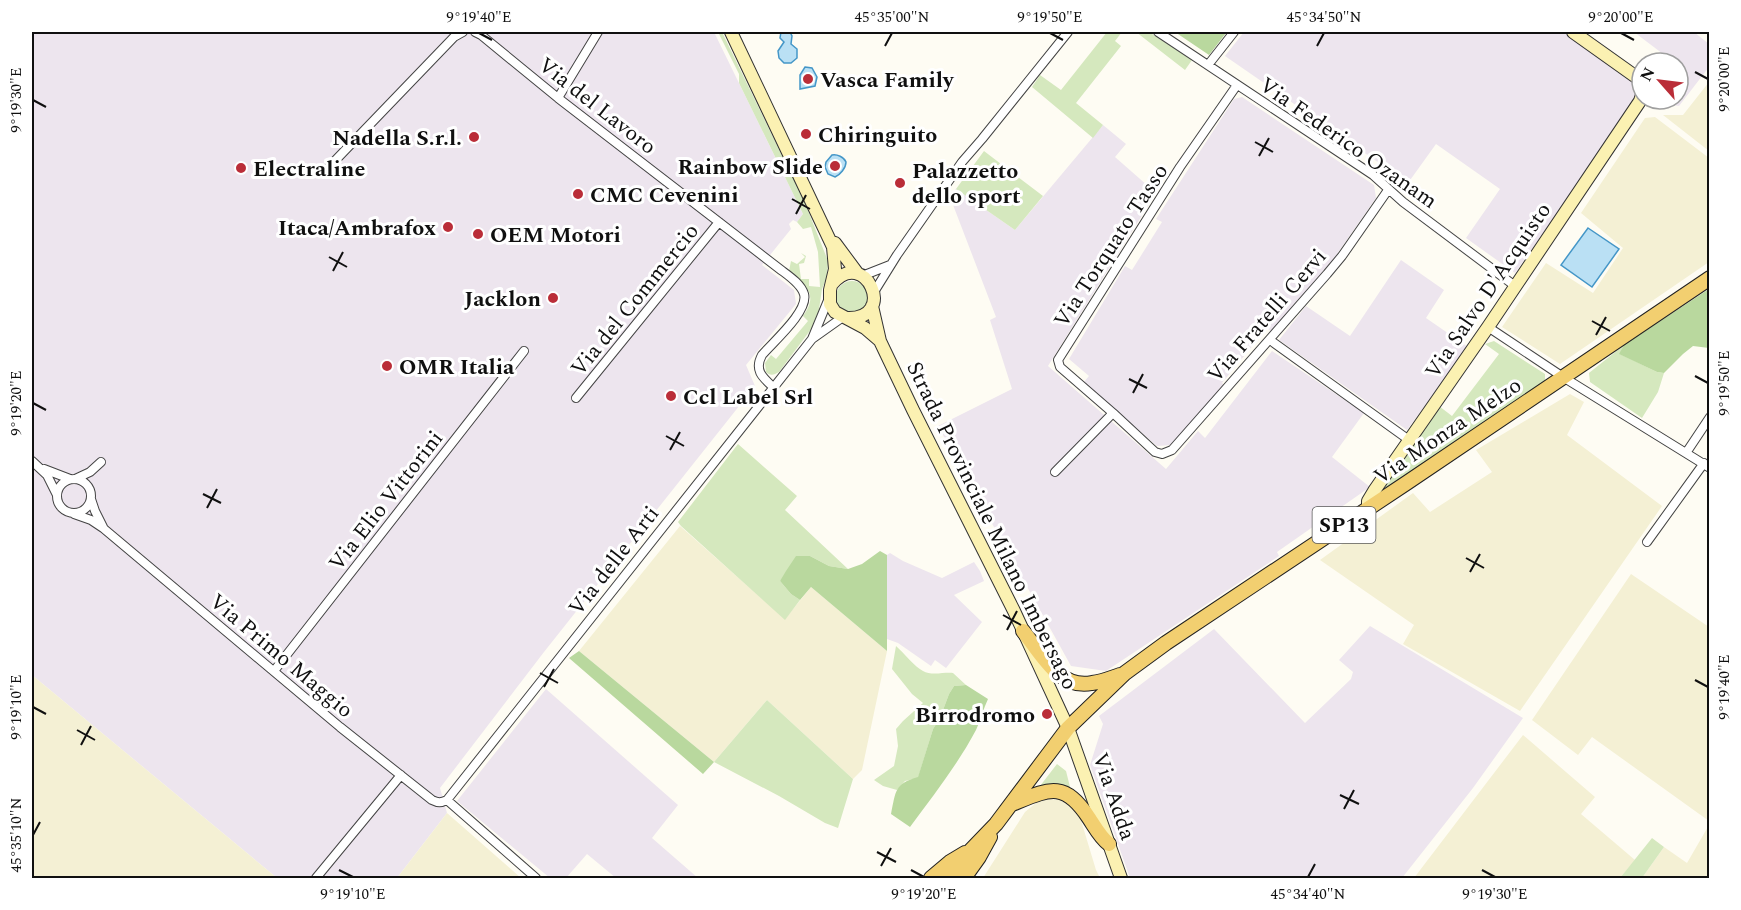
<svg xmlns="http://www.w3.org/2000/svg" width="1741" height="910" font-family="Spectral,serif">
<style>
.industrial{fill:#ede5ee}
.farmland{fill:#f4f0d4}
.green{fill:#d5e8be}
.forest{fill:#b9d89e}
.water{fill:#bae0f4;stroke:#4496c7;stroke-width:1.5}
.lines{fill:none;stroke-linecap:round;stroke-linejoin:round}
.street-casing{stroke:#434343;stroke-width:10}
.secondary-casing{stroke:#323232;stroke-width:14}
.primary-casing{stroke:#212121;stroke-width:16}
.street{stroke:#fff;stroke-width:8}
.secondary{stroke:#fbf1b2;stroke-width:12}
.primary{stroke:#f2cf70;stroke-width:14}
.ticks{fill:none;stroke:#101010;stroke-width:2}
.poi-dot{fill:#ba2d38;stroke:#fff;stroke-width:2}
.labels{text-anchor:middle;stroke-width:6;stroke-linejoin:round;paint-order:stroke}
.shield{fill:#fff;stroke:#585858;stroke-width:1.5}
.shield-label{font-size:21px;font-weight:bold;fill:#101010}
.poi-label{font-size:22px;font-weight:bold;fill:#101010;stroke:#fff;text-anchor:start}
.street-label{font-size:22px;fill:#101010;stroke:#fff}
.neatline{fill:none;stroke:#101010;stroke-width:2}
.ticks-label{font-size:15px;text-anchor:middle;fill:#101010}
</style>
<rect width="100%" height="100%" fill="#fefcf3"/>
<path class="industrial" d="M32,32h682l89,182 -6,8 -4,-2 -4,4 2,5 -29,36 32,25 2,14 -50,61 9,21 -211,266 -104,136 7,25 -50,65h-120l-245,-203z
M1244,32h320l69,48 5,18 -123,175 -49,-35 34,-49 -64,-45 -28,39 -183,-127z
M1634,32h60l15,12v23l-30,39 -28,-4 1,-3h26v-36h-21l6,-9z
M1242,97l132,88 2,13 -41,59 -63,75 -5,-4 -45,55 3,3 -54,59 -14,1 -74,-63 6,-7 -20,-17 56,-93 7,4 30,-48 -6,-3 78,-120z
M1103,125l23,19 -11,13 41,36 -108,173 118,103 32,-38 7,7 67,-87 92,62 -32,44 38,30 -93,65 2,4 -173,115 -35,-5 -133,-240 74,-37 -22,-69 6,-3 -46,-120 6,-8 59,41z
M1401,260l43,30 -18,28 42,29 -61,83 -128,-90 27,-34 44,30z
M890,553l13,8 39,17 32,-16 6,9 4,10 -30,14 28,27 -36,46 -11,-8 -4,6 -33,-23 -11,-4v-84z
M1370,626l153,92 -50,70 -71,90h-272l-40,-113 13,-41 -4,-8 115,-87 91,94 46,-44 2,-7 -14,-12z
M546,689l132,116 -26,33 46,40h-82l-29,-24 -21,24h-16l-93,-77z"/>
<path class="farmland" d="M1709,82v69l-46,-36h20z
M1655,117l54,41v104l-149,102 -58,-37 44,-64 47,30 30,-45 -42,-35 64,-95z
M1570,394l14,8 -17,33 95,71 -142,205 -117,-67 11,-19 -94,-65 93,-67 17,19 62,-40 -16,-22z
M680,526l105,93 26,-32 76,64 -25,119 -9,9 -86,-79 -53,62 -135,-111z
M1631,574l78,53v194l-117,-84 -14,18 -46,-35z
M32,675l245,203h-245z
M1523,735l72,62 -14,17 54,46 -15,18h-206z
M1048,799l12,1 7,4 13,13 16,53 4,8h-117l42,-66 12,-10z
M447,813l74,65h-124z
M1709,825v53h-67l22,-31 23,16z"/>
<path class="green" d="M718,32h4l83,171 23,58 -1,16 -5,12 -4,27 -6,12 -33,44c-5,3 -9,4 -13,0l-1,-9 6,-8 5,4 32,-38 -5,-5c15,-21 5,-29 -13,-43l-1,-2 2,-10 6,3 8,-7 -4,-4 5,3 -2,7 -5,1 2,15h8v7l11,1 -2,-35 -7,-25 -8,2 -6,-7 6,-8 -64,-131v-9z
M1107,32h15l-7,9 6,5 -45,57 27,22 -10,13 -61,-51 8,-12 21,15z
M1136,32h13l43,28 -7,10z
M984,151l59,45 -28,34 -59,-41z
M836 297a16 16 0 1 1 32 0a16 16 0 1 1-32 0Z
M1494,341l51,33v8l-156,108 -5,-4 55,-80 13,10 47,-62 -14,-10z
M1624,345l-4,9 37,18 7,1 -6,19 -16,26 -52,-36 -1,-9z
M738,444l59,52 -12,14 63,59 -19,-3 -19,-10 -30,25 11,13 9,6 -15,20 -104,-94 -3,-4z
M896,646c8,7 19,21 27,25 8,5 21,1 30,2l13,12 -12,1 -5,8 -9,24 -7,11 -15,49 -13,3 -8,9 -14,-4 -9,-6 20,-14 4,-20 -2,-17 7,-8 20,-18 -11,-9 -20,-25z
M767,700l86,79 -15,49 -13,-5 -46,-27 -65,-34z
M1057,764l9,7 4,16 -2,4 -15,-5h-13z
M1652,838l12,9 -22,31h-22z"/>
<path class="forest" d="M1175,32h50l1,1 -17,22z
M1709,289v59l-16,-2 -10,8 -19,19 -7,-1 -38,-18 5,-9z
M880,551l7,4v96l-76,-64 -11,13 -9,-6 -11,-13 6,-10 10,-15h14l19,10 19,3 14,-5z
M579,651l135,111 -11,12 -134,-116z
M966,685l22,14c-5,10 -7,21 -12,31 -18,34 -43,66 -66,97l-19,-13c5,-23 3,-30 27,-37l15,-48 7,-11 9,-24 5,-8z"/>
<path class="water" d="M781,32h9l2,4 -1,8 6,5v9l-6,5h-7l-5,-5 -1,-7 6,-9 -4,-4z
M805,67l7,1 5,9 -2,9 -15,3v-14z
M832,155c5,-1 12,2 14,7 0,6 -6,13 -11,15l-7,-3 -3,-7 1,-5z
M1588,228l31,21 -27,38 -31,-22z"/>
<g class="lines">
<defs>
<path id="street" d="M475,32l6,3 77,63 223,172c8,6 20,14 23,24 5,17 -31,48 -42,61 -8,15 0,22 11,32
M1158,32l215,143 30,27 112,84
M1208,65l26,-33
M1237,85l-57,82 -122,193 2,7 53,46 42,39 7,2 10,-4 155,-176 15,-18 46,-66
M558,98l40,-66
M327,169l127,-132 9,-5
M862,276l28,-11
M874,292l23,-37 65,-93 20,-23 86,-107
M1488,327l75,50 147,91
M812,339l31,-22
M1270,340l139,100
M576,398l143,-176
M1686,453l24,-36
M32,461l15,14 10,20
M44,469l26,10
M1055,472l58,-59
M57 496a17 17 0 1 1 34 0a17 17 0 1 1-34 0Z
M75,479l15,-7 11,-10
M91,499l4,12 8,16
M74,514l17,6 12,8 237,199 92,73c6,3 9,3 15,0l365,-461 17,-41
M1647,542l57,-79
M274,671l250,-320
M447,800l89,78
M316,878l85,-103"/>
<path id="secondary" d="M731,32l102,215 2,22 -5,21v14l5,8 30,16 14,12
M1573,32l66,47 3,6
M835,243l23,31
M832,284c33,-39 67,36 15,34
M872,306l8,35 33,69 101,201 54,117 53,150
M1368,509v-8l6,-10 114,-164 152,-226 2,-6"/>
<path id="primary" d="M1023,631c18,22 36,59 69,52 10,-1 19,-5 28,-8
M1012,804c37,-15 52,-24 77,14 6,9 11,19 20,26
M931,878l19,-16 15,-9
M950,878l20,-27 26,-27 72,-96 57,-55 41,-30 242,-161 302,-204
M964,878l15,-21 11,-20"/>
</defs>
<use href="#street" class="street-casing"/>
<use href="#secondary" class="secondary-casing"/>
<use href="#primary" class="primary-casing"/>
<use href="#street" class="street"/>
<use href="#secondary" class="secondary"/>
<use href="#primary" class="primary"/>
</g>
<path class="ticks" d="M479,33l13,7M1050,33l13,7M1621,33l13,7M885,46l7,-13M1317,46l7,-13M1695,72l13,7M33,100l13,7M1255,142l18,10M1259,156l10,-18M792,199l18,10M796,214l10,-19M329,257l18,10M333,271l10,-19M1592,321l18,10M1596,335l10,-18M1695,376l13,7M1129,379l18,9M1133,393l10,-19M33,403l13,7M666,436l18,10M670,450l10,-18M203,494l18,9M207,508l10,-19M1466,558l18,10M1470,572l10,-18M1003,615l18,10M1007,630l10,-19M540,673l18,10M1695,680l13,7M544,687l10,-18M33,707l13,7M77,730l18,10M81,745l10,-19M1340,795l19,9M1344,809l10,-19M33,835l7,-13M877,852l19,10M881,866l10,-18M339,870l14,7M911,870l13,7M1482,870l13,7M1308,877l7,-13"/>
<g class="poi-dot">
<circle cx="808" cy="79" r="6"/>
<circle cx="806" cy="134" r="6"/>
<circle cx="474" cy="137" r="6"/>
<circle cx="835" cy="166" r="6"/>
<circle cx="241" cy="168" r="6"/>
<circle cx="900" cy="183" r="6"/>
<circle cx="578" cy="194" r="6"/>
<circle cx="448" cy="227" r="6"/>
<circle cx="478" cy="234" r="6"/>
<circle cx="553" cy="298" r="6"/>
<circle cx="387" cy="366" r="6"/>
<circle cx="671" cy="396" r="6"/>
<circle cx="1047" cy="714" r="6"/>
</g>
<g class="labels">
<rect class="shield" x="1312.5" y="507" width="63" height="36" rx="4.5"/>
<g class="shield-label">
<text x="1344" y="532">SP13</text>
</g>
<g class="poi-label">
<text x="820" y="87">Vasca Family</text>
<text x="818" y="142">Chiringuito</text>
<text x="462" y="145" text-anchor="end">Nadella S.r.l.</text>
<text x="823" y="174" text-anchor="end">Rainbow Slide</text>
<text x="253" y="176">Electraline</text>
<text x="912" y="178">Palazzetto<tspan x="912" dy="25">dello sport</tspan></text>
<text x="590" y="202">CMC Cevenini</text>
<text x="436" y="235" text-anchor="end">Itaca/Ambrafox</text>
<text x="490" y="242">OEM Motori</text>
<text x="541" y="306" text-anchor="end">Jacklon</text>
<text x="399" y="374">OMR Italia</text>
<text x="683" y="404">Ccl Label Srl</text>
<text x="1035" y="722" text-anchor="end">Birrodromo</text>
</g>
<g class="street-label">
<text transform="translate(598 105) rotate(38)" y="8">Via del Lavoro</text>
<text transform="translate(1349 142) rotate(35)" y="8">Via Federico Ozanam</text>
<text transform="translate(1110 245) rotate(-57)" y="8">Via Torquato Tasso</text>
<text transform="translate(1487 290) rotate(-56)" y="8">Via Salvo D'Acquisto</text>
<text transform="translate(634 299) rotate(-51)" y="8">Via del Commercio</text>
<text transform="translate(1266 315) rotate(-49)" y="8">Via Fratelli Cervi</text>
<text transform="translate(1447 430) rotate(-34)" y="8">Via Monza Melzo</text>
<text transform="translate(385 500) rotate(-52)" y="8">Via Elio Vittorini</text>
<text transform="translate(993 525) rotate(64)" y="8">Strada Provinciale Milano Imbersago</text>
<text transform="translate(613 560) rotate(-52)" y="8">Via delle Arti</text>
<text transform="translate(282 655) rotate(40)" y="8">Via Primo Maggio</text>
<text transform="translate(1115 796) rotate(71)" y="8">Via Adda</text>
</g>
</g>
<rect width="1741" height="910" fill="none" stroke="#ffffff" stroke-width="66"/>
<g transform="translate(1660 81) rotate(298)"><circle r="28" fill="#ffffff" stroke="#9f9f9f" stroke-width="1.5"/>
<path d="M0-4.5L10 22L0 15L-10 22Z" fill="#ba2d38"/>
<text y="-9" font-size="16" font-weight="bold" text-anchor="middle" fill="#101010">N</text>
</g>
<rect x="33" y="33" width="1675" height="844" class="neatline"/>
<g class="ticks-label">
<text x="479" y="22">9°19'40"E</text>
<text x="892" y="22">45°35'00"N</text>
<text x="1050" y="22">9°19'50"E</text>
<text x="1324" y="22">45°34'50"N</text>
<text x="1621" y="22">9°20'00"E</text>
<text transform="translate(1724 79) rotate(-90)" y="5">9°20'00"E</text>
<text transform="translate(16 100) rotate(-90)" y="5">9°19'30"E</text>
<text transform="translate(1724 383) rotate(-90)" y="5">9°19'50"E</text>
<text transform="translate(16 403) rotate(-90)" y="5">9°19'20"E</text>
<text transform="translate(1724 687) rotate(-90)" y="5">9°19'40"E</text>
<text transform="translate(16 707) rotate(-90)" y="5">9°19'10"E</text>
<text transform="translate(16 835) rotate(-90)" y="5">45°35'10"N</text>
<text x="353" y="899">9°19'10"E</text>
<text x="924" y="899">9°19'20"E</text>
<text x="1308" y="899">45°34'40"N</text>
<text x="1495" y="899">9°19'30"E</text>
</g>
</svg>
